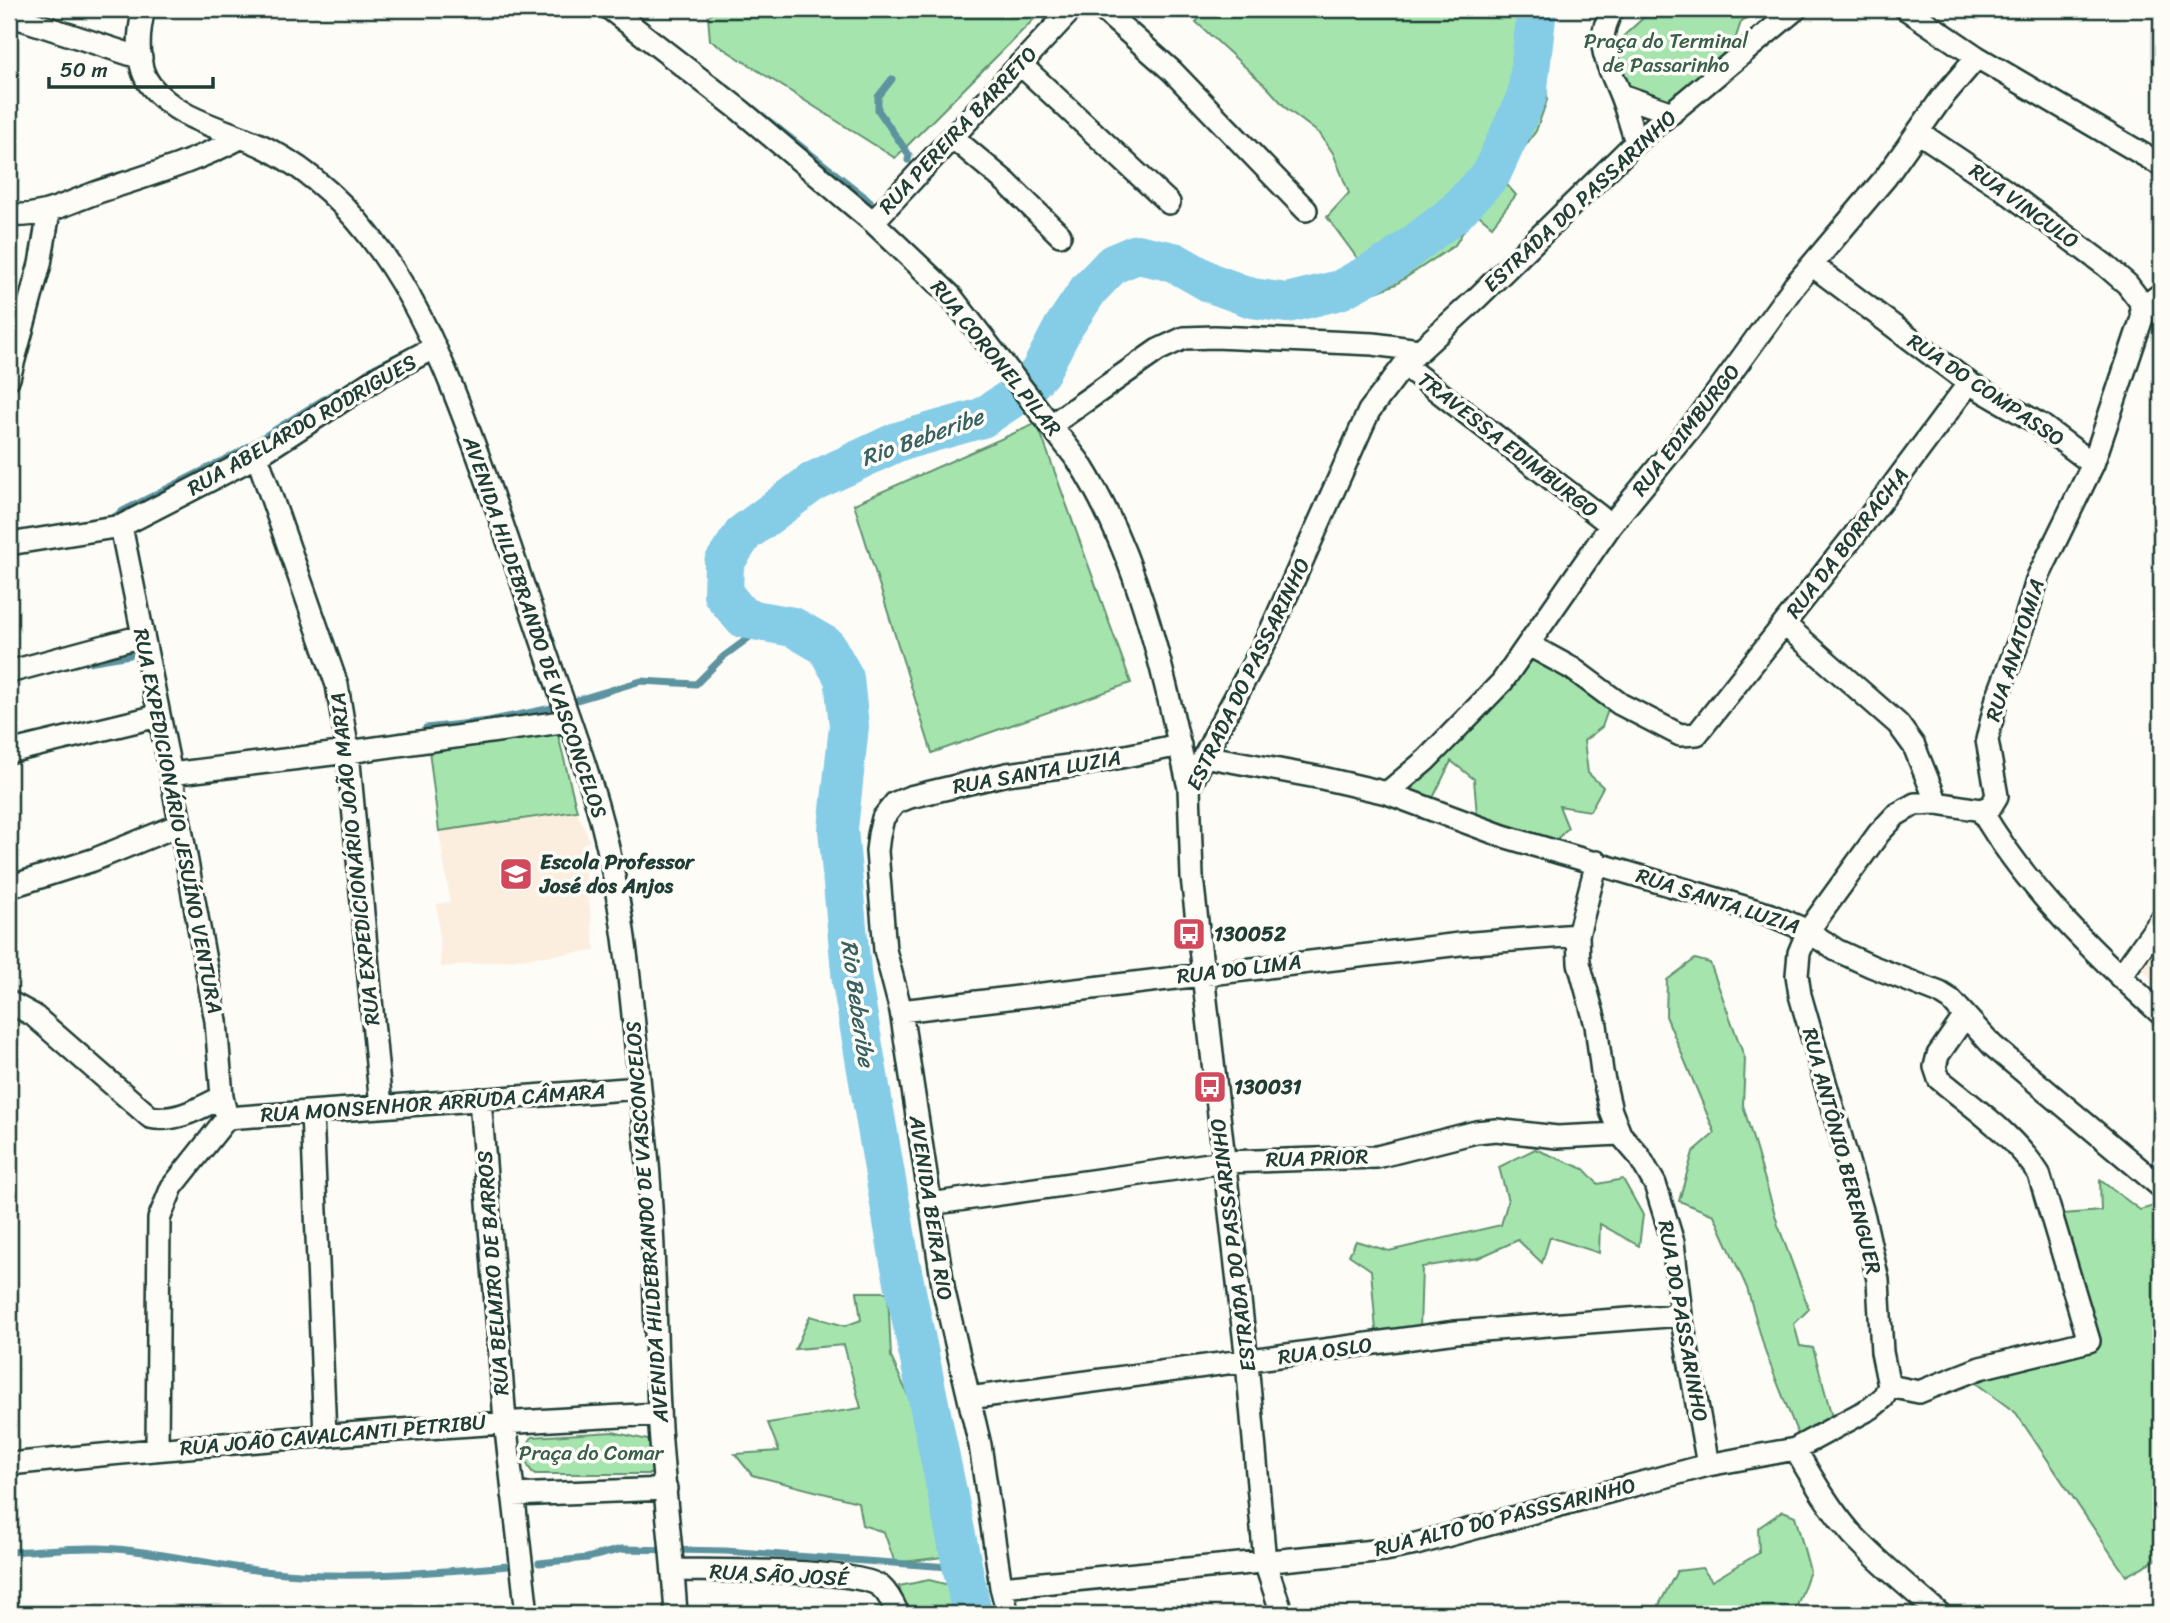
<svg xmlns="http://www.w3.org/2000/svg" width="2170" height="1623" font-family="Sriracha,sans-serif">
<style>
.built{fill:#fceedf}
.green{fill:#a5e5ad;stroke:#629170;stroke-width:2}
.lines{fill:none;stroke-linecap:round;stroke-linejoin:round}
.stream{stroke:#5c939f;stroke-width:7}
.river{stroke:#85cce7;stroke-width:40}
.minor-casing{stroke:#1f3d34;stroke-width:26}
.minor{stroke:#fdfcf7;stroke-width:21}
.labels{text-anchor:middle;stroke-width:7;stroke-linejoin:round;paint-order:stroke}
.park-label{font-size:21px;fill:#3a5f4c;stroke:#fdfcf7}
.street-label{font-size:21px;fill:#1f3d34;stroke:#fdfcf7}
.poi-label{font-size:21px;font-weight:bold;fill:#1f3d34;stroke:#fdfcf7;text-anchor:start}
.water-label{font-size:23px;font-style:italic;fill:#386161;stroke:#fdfcf7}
</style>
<rect width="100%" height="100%" fill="#fdfcf7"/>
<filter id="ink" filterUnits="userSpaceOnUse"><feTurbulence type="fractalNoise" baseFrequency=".0143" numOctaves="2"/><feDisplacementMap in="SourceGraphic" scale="14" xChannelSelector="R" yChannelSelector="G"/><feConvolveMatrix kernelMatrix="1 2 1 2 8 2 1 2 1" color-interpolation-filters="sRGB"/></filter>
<g filter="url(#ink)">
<path class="built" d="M577,811l13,30 -8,4 13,106 -154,16 -4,-63 13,-2 -11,-71z
M2161,942v45l-19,-18z"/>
<path class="green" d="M720,9h324l-149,149 -185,-118 -2,-24z
M1207,9h339l-2,33 3,58 -11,31 -21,29 -8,25 9,10 -24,31 -17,-14 -20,33 -59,39 -20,8 -10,-9 -6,-21 -33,-45 22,-24 -16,-40 -13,-19 -33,-25 -20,-22 -71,-65z
M1653,9h102l-14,13 -10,30 -61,51 -43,-9 -14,-45 4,-7z
M1037,423l94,260 -199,70 -78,-249z
M1536,657l72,53 -6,17 -18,14 4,32 15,14 -13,24 -31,-5 9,22 -12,12 -79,-25 -3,-36 -23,-18 -19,39 -32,-9 72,-68z
M557,731l20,80 -138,20 -10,-81z
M1695,959l15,4 35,96 -2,46 35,120 31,84 -15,15 6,22 13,2 19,69 -33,20 -33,-83 -19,-66 -33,-73 -35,-14 14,-49 22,-19 -49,-117 1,-36z
M1535,1149l49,20 14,15 25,-5 20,36 -4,31 -39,-22 -1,29 -49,-16 -8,26 -24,-23 -40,18 -56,9 -2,62 -43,14 -6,-73 -22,-15 7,-14 33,10 112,-26 7,-24 -9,-34z
M2100,1180l40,30 21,-6v353l-35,19 -110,-163 -47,-35 120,-37 -26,-127 38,-3z
M857,1292h31l3,65 31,70 30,129 -57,7 -11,-31 -22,-7 -4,-23 -106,-27 -17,-21 44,-3 -11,-28 93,-15 -17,-63 -49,4 15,-33 35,10 16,-6z
M613,1432l39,9 3,33h-120c-12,-8 -11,-26 -3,-37z
M1783,1511l12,5 15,55 -16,43h-133l-2,-9 18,-34 25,-3 10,13 47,-28 -1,-25z
M929,1580l28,7 4,27h-55l-7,-28z"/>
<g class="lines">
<path class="stream" d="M892,79l-14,18v13l31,45 -1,5
M750,106l120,95
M374,368l24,-12
M110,520l13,-9 115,-58 99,-62
M88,662l42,-7
M426,728l62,-7 59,-12 94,-28 55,3 28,-28 45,-33
M9,1552c30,-1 60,-5 90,-4 56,2 110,17 164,23 81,9 165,2 245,-5
M539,1563l48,-5 35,-9 103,2 238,17"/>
<path class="river" d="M972,1614l-72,-352 -48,-280 -14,-153 11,-103 -5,-48 -18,-32 -33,-19 -50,-9 -20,-24 1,-31 20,-30 70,-52 83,-39 85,-24 41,-27 17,-19 23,-44 26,-39 24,-25 24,-10 37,8 37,21 41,15 35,5 53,-13 53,-29 62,-48 36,-39 36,-78 10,-87"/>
<defs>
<path id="minor" d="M144,9c-6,23 -9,58 7,77 30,37 77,42 117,63 94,49 148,147 186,243 34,85 62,174 92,261 24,70 52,141 66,214 15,73 21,147 28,221 3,30 7,59 9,89 6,77 6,155 10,232 3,69 13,137 17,205
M610,9l130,101 133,112 77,73 129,167c62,98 85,214 110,326
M1102,9l70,62 134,139
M1613,9c-21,35 -5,53 8,87 6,15 10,31 15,46
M1906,9l71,48 184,108
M9,15l132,43
M1020,64l149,139
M1621,95l51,18
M952,137l55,46 53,52
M9,215c33,3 58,-12 89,-23 48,-16 97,-30 142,-54
M873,222l199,-213
M1812,265l157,118 72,42 52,39
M2141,309l20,-15
M1404,365l207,160
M9,378l31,-114 9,-52
M1051,425l107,-75 26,-12 31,-1 158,7 46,6
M257,456l80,229 11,67 33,355
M121,526l50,248 45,247 6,76 5,21
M9,544l112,-18 136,-70 120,-78 58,-31
M1784,624l114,100 16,22 23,57
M1529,645l44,24 47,35 60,31 17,-1 182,-230 90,-121
M9,672l133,-36
M9,752l149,-36
M1204,756l118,22 65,15 116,43 265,78 40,17 28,19 35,16 69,27 11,7 42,46 168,141
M171,774l177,-22 221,-31
M1387,793l39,-33 76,-78 109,-157 86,-105 97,-134 92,-109 55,-78 36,-42
M1981,810c46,79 113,143 180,204
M1597,862l-19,73 1,28 17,62 6,47 9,39 9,23 19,22 16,28 18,58 8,73 27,150
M9,887l84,-27 86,-35
M2120,977l41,-57
M9,1002l24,13 117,102c25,6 50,-9 72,-20
M901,1011l559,-67 118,-9
M480,1099l25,322 22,193
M312,1112l13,324
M227,1118l413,-30
M930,1204l294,-42 153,-5 99,-25 20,-2 61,7 63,-3
M1889,1386l30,6 61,-24 109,-27 -50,-167c-25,-39 -65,-66 -100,-95l-4,-12 3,-12 27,-39
M969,1398l487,-66 225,-17
M157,1449l2,-230 13,-32 55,-69
M1795,1449c17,29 34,59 57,85 27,29 58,54 88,80
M9,1464c216,-22 433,-39 650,-50
M513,1495l153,-6
M674,1570c36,1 185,-2 207,17 8,7 13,18 17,27
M1001,1587l384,-37 31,-6 292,-79 87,-16 76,-41 12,-10 6,-12 -7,-34 -4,-72 -14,-63 -64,-222 -3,-20 2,-22 9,-22 71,-98 17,-18 19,-11 22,-1 44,7 10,-4 6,-10 -10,-56 10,-42 22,-58 19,-63 55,-113 49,-146 -2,-17 -13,-17 -22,-19 -102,-76 -85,-57
M1008,1614l-7,-27 -21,-142 -36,-153 -43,-281 -16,-61 -8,-99 2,-16 4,-17 12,-15 15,-6 97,-23 84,-11 89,-18
M1282,1614l-17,-52 -18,-200 -55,-485 -3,-89 29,-59 50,-92 101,-226 35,-46 73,-67 159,-156 160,-133"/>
</defs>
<use href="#minor" class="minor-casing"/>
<use href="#minor" class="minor"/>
</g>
</g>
<defs>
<symbol id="school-square" viewBox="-11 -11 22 22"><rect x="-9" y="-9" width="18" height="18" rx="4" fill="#d1495b" stroke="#fdfcf7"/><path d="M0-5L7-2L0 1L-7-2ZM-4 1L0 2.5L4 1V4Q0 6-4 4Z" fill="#fff"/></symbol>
<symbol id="bus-square" viewBox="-11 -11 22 22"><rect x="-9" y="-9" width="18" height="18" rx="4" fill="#d1495b" stroke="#fdfcf7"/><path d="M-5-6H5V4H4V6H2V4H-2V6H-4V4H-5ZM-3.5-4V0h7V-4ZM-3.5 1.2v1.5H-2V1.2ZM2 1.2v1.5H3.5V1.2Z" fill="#fff"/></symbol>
</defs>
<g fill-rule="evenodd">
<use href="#school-square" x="497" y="855" width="38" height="38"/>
<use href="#bus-square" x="1170" y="915" width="38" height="38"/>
<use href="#bus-square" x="1191" y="1068" width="38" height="38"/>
</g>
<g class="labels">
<g class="park-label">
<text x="1666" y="48">Praça do Terminal<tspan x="1666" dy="24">de Passarinho</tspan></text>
<text x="591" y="1460">Praça do Comar</text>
</g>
<g class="street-label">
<text transform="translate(958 130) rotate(-47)" y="7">RUA PEREIRA BARRETO</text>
<text transform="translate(1580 201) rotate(-43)" y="7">ESTRADA DO PASSARINHO</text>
<text transform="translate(2024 206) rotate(36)" y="7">RUA VINCULO</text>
<text transform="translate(996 358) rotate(51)" y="7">RUA CORONEL PILAR</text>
<text transform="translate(1986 390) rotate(34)" y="7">RUA DO COMPASSO</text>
<text transform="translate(302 425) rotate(-30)" y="7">RUA ABELARDO RODRIGUES</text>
<text transform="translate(1686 430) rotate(-52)" y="7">RUA EDIMBURGO</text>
<text transform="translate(1508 445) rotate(38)" y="7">TRAVESSA EDIMBURGO</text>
<text transform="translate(1847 543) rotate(-52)" y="7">RUA DA BORRACHA</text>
<text transform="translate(535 627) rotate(71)" y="7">AVENIDA HILDEBRANDO DE VASCONCELOS</text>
<text transform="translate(2015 650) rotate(-72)" y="7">RUA ANATOMIA</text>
<text transform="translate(1248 674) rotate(-64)" y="7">ESTRADA DO PASSARINHO</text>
<text transform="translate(1037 772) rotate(-10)" y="7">RUA SANTA LUZIA</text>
<text transform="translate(178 821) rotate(79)" y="7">RUA EXPEDICIONÁRIO JESUÍNO VENTURA</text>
<text transform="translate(355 859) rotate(-96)" y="7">RUA EXPEDICIONÁRIO JOÃO MARIA</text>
<text transform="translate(1718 901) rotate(18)" y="7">RUA SANTA LUZIA</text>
<text transform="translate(1239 969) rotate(-7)" y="7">RUA DO LIMA</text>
<text transform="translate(433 1103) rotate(-4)" y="7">RUA MONSENHOR ARRUDA CÂMARA</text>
<text transform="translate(1842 1151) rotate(75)" y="7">RUA ANTÔNIO BERENGUER</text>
<text transform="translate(1317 1158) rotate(-2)" y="7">RUA PRIOR</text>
<text transform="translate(931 1208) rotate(81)" y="7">AVENIDA BEIRA RIO</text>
<text transform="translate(647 1222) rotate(-94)" y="7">AVENIDA HILDEBRANDO DE VASCONCELOS</text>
<text transform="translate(1233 1245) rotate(-97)" y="7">ESTRADA DO PASSARINHO</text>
<text transform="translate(493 1273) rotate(-94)" y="7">RUA BELMIRO DE BARROS</text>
<text transform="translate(1683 1321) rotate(80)" y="7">RUA DO PASSARINHO</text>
<text transform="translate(1325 1351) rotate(-8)" y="7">RUA OSLO</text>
<text transform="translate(333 1435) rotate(-5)" y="7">RUA JOÃO CAVALCANTI PETRIBU</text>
<text transform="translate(1505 1517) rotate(-14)" y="7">RUA ALTO DO PASSSARINHO</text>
<text transform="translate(779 1575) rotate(3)" y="7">RUA SÃO JOSÉ</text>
</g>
<g class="poi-label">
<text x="540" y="869">Escola Professor<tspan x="540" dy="24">José dos Anjos</tspan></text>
<text x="1214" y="941">130052</text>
<text x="1234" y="1094">130031</text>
</g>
<g class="water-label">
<text transform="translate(922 437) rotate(-20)" y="8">Rio Beberibe</text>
<text transform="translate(858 1003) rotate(82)" y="8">Rio Beberibe</text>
</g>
</g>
<rect width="2170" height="1623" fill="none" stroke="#fdfcf7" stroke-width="35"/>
<rect x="18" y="18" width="2135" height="1588" fill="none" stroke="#1f3d34" stroke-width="2.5" filter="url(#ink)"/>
<path d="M49 77v10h164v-10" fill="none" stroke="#1f3d34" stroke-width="3.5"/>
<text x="60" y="77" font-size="21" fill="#1f3d34" stroke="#fdfcf7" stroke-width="5" paint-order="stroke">50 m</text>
</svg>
